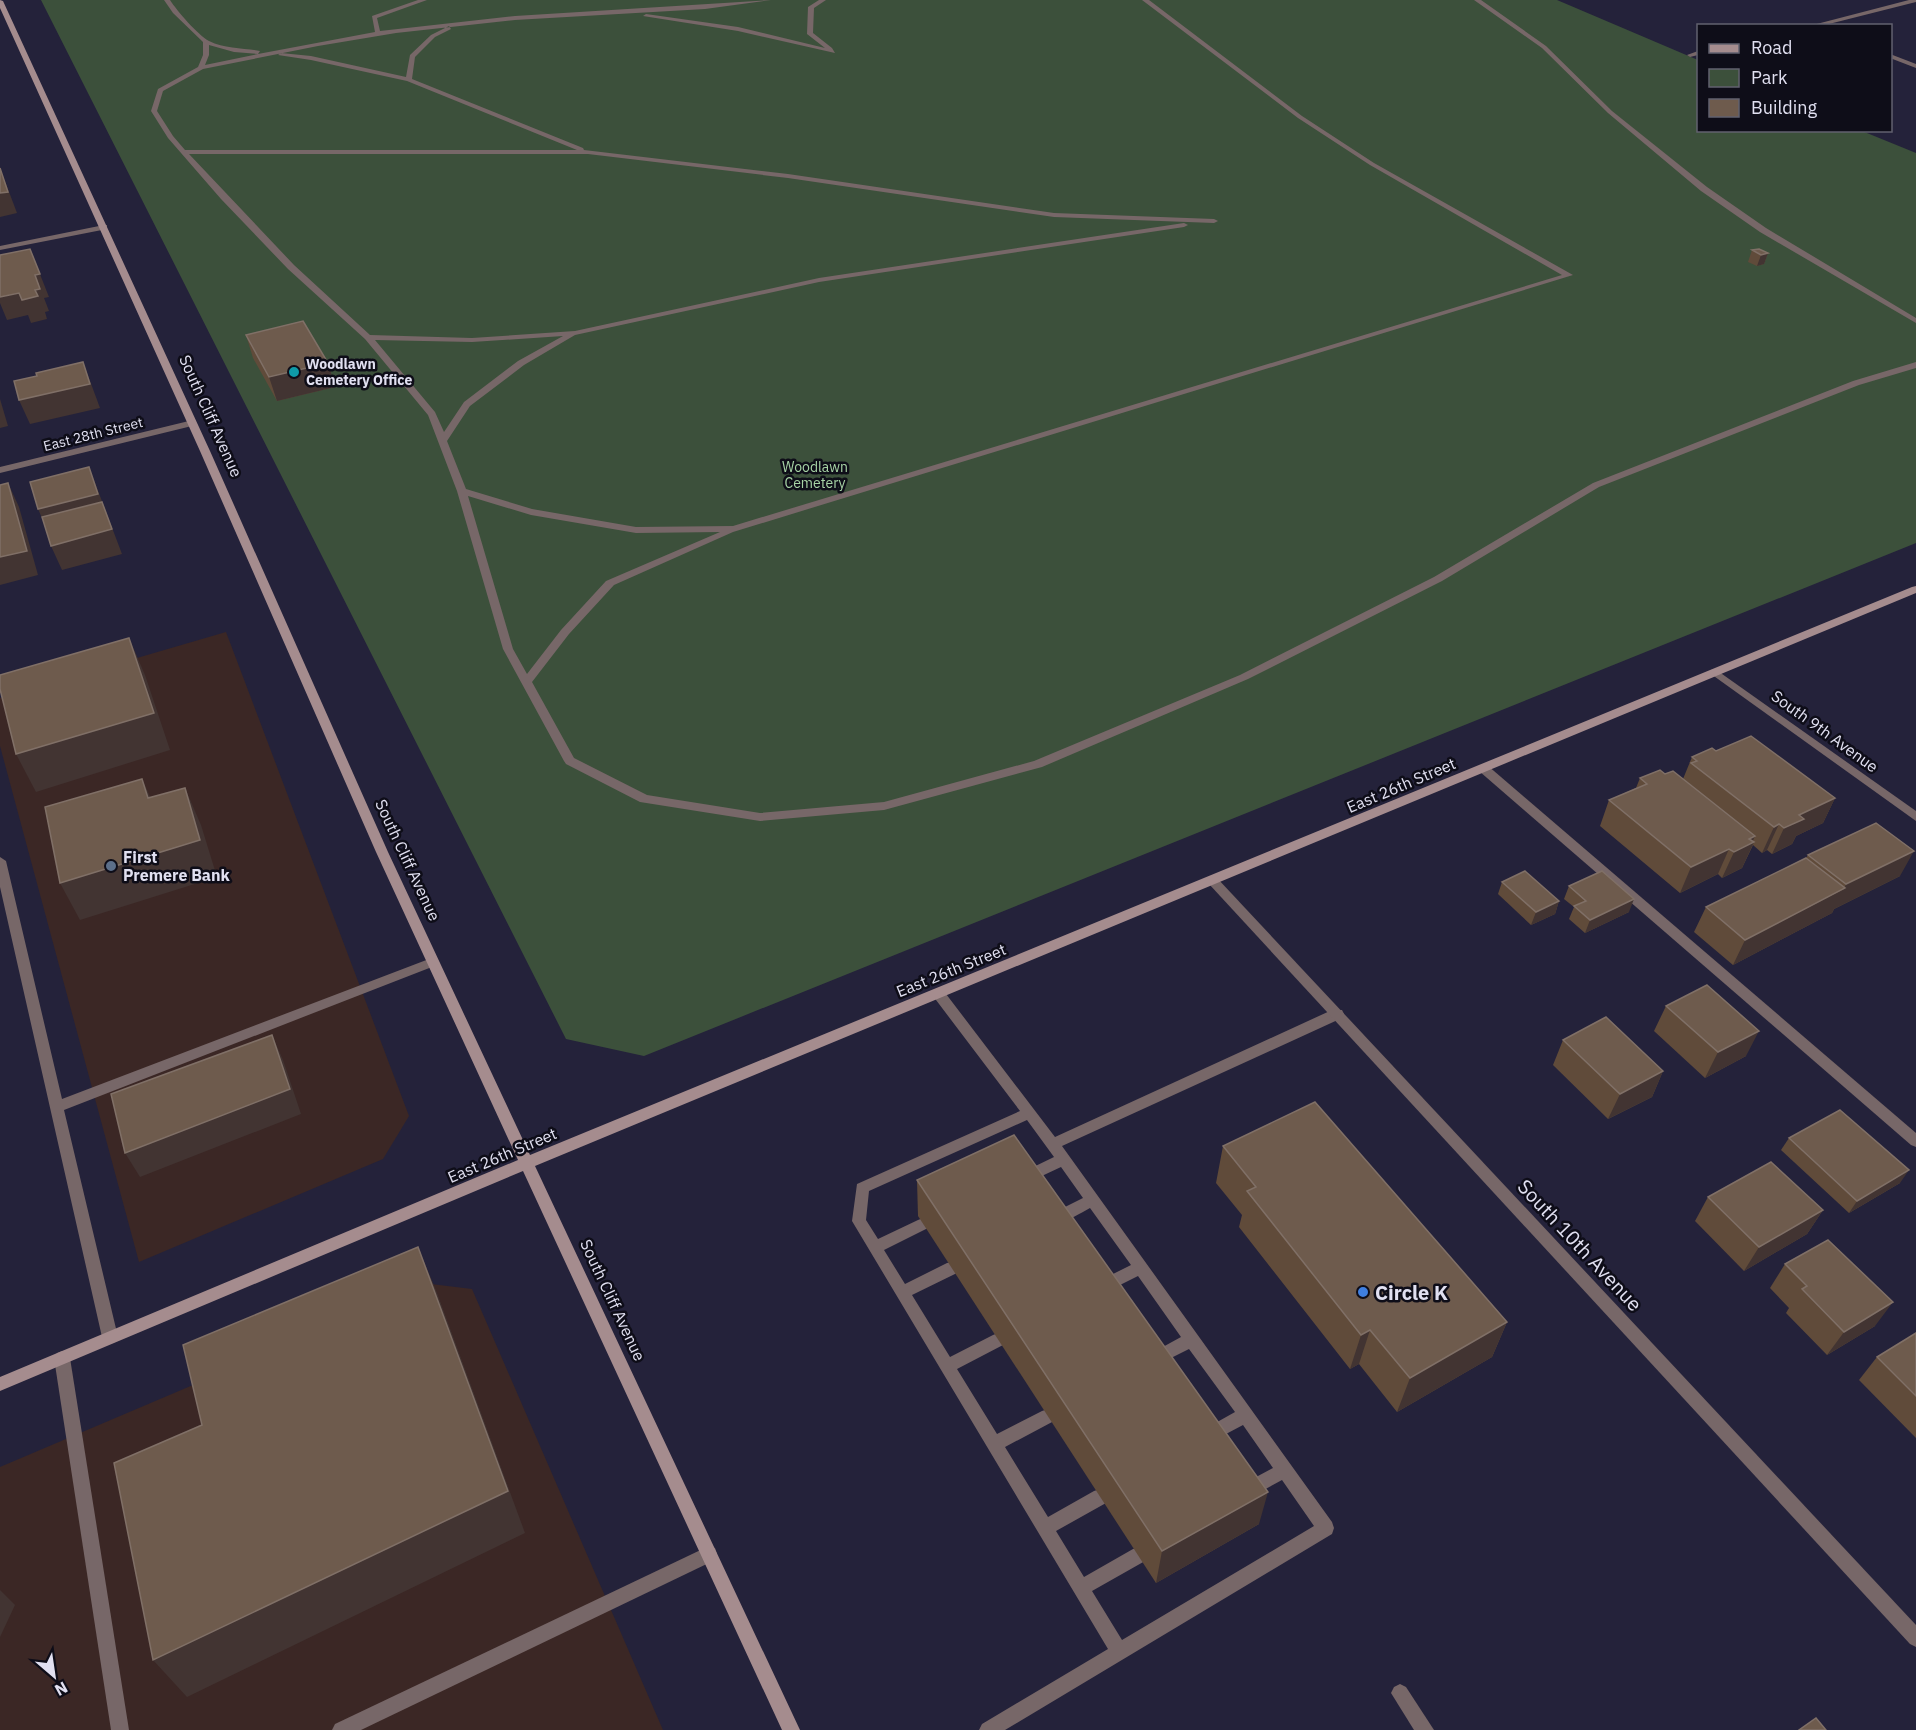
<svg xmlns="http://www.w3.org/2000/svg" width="1916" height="1730" font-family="'IBM Plex Sans',sans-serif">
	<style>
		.commercial { fill: #3b2725 }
		.green { fill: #3c503b }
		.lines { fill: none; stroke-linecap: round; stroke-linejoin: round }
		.lane { fill: #776768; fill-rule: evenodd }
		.street { fill: #776768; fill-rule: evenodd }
		.secondary { fill: #a58c8e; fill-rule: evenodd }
		.wall { fill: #604b3a }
		.shaded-wall { fill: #423432 }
		.building { fill: #6e5b4d; stroke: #807067; stroke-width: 1.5 }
		.culture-dot { fill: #0f9aa8; stroke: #0e0d18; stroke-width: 2 }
		.service-dot { fill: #5c6f8a; stroke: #0e0d18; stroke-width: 2 }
		.shop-dot { fill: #3f7fe0; stroke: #0e0d18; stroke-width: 2 }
		.labels { text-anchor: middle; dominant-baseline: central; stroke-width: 5; stroke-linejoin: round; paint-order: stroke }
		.far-poi-label { font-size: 14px; font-weight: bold; fill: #e1e0f1; stroke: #0e0d18; text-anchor: start }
		.far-street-label { font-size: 14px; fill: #e1e0f1; stroke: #0e0d18 }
		.far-park-label { font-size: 14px; fill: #a7d3a5; stroke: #0e0d18 }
		.street-label { font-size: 16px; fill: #e1e0f1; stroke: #0e0d18 }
		.poi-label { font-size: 16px; font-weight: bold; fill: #e1e0f1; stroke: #0e0d18; text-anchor: start }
		.near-street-label { font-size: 20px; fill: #e1e0f1; stroke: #0e0d18 }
		.near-poi-label { font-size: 20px; font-weight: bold; fill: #e1e0f1; stroke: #0e0d18; text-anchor: start }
	</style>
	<rect width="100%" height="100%" fill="#24223a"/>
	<g class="commercial">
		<path d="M226,632L409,1116L383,1159L139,1262L0,746V698Z"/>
		<path d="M431,1284L472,1289L663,1730H0V1467Z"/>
	</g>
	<path class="green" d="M41,0H1557L1698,60V130L1862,131L1916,153V543L644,1056L566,1039Z"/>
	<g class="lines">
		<g class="lane">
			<path d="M164,0H170C177,11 198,35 209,41C225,49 244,48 260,51L258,54L375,32L372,16L418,0H427L377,18L380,31L515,16L771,0L705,9L515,20L396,33L318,46L203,69L163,91L157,111L173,136L185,150H577L407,81L311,60L278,55L281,53L311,56L406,77L410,55L431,35L449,26L451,29L435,37L415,57L412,79L583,148L584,150L788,174L1054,213L1214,219L1218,221L1214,223L1054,217L788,178L588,154H189L294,265L370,335L472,338L575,331L819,278L1184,223L1188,225L1184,227L819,282L575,335L524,365L470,406L447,441L466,489L532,509L636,527L733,526L1562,275L1370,165L1298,118L1142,0H1149L1302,116L1374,163L1573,275L733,532L614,585L569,634L532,682L574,758L647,795L760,813L884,802L1034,761L1240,675L1434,577L1593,483L1853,381L1916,362V368L1859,385L1599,487L1442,581L1248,679L1042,767L884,810L760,821L640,802L566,764L564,761L503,649L457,491L428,415L365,339L288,269L221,199L168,138L151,111L158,89L198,67L203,55V42L173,13ZM209,45L234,52L258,54L205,65L209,55ZM563,336L518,361L464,402L444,432L435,412L375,340L472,342ZM468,496L531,515L636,533L720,532L606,581L561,630L527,674L513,649Z"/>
			<path d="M819,0H826L814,8L813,33L832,48L835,53L738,31L643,16L646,14L738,27L825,48L807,34L808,7Z"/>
			<path d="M1474,0H1481L1546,46L1612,111L1707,187L1766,228L1916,318V323L1760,232L1701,191L1608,113L1542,48Z"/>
			<path d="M1483,764L1487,765L1916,1133V1147L1911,1145L1479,771L1477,768Z"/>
			<path d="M0,857L6,861L62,1099L429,959H437L439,962L437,965L64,1110L118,1337L115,1342L110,1344L105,1342L102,1337L0,887Z"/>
			<path d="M938,988L943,990L1055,1137L1332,1010H1342L1344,1014L1342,1018L1062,1146L1332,1522L1334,1528L1332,1534L1005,1730H979L982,1724L1108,1649L852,1221L857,1184L1020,1111L933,996L932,993L933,990ZM1027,1120L1054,1157L1019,1174L1017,1178L1019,1182L1024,1184L1029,1182L1061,1167L1083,1198L1051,1214L1049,1218L1051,1222C1062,1226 1080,1213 1090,1208L1131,1265L1099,1281L1097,1286L1099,1291L1104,1293L1138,1276L1181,1337L1150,1354L1147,1359L1150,1364L1155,1366L1189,1349L1235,1412L1203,1430L1201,1435L1203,1440L1209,1443L1243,1425L1273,1468L1243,1484L1241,1490L1243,1496L1249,1498L1282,1480L1314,1526L1122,1640L1092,1591L1145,1561L1147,1555L1145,1549L1139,1547L1133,1549L1084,1577L1056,1531L1106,1503L1108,1497L1106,1491L1100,1489L1094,1491L1048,1517L1005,1447L1054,1421L1056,1416L1054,1411L1048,1409L1042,1411L997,1434L957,1369L1003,1345L1006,1340L1003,1335L998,1333L993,1335L950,1357L912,1295L957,1273L959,1268L957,1263L952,1262L947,1263L905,1284L884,1250L928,1228L930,1224L928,1220L923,1218L918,1220L878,1239L866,1220L869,1191Z"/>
			<path d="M62,1351L67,1353L70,1358L129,1730H111L54,1358L57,1353Z"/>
			<path d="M709,1546L715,1548L717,1554L715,1560L361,1730H332L335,1724Z"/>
			<path d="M1400,1684L1406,1687L1434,1730H1414L1391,1693L1394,1687Z"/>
		</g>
		<g class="street">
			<path d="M1909,0H1916V2L1821,26H1809Z"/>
			<path d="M1698,51V55L1690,57L1687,55Z"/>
			<path d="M1890,54L1916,64V68L1890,58Z"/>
			<path d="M104,225H107V229L0,250V246Z"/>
			<path d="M193,420L196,421V425L0,473V467Z"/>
			<path d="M1715,669L1916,811V821L1711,674L1710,672L1711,670Z"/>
			<path d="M1213,877L1217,878L1916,1625V1647L1910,1644L1209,884L1207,881L1209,878Z"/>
		</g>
		<path class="secondary" d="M0,0L3,1L210,451L388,852L530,1155L1912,587L1916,586V593L535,1166L800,1730H782L523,1171L0,1391V1377L518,1160L376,852L200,451L0,8Z"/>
	</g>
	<g class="wall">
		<path d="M1752,250L1768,253L1764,264L1757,266L1748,262Z"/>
		<path d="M246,335L328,363L335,387L277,401L253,358Z"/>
		<path d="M1716,751L1835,798L1823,823L1796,836L1792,844L1772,854L1767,850L1762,853L1753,845L1742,868L1722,878L1718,874L1680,893L1600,826L1609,800L1636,788L1640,778L1665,774L1683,779L1692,757Z"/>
		<path d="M1808,855L1900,876L1834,909L1832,913L1733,965L1694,932L1706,907L1806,858Z"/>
		<path d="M1502,882L1559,901L1555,914L1531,925L1498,894Z"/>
		<path d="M1569,886L1629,912L1585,933L1569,919L1574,907L1564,899Z"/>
		<path d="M1666,1006L1746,1056L1705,1078L1654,1031Z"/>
		<path d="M1563,1040L1663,1071L1652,1097L1608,1119L1553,1065Z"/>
		<path d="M1789,1138L1900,1183L1849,1213L1781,1150Z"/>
		<path d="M1223,1146L1507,1322L1492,1357L1397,1412L1359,1364L1350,1369L1239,1227L1242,1215L1216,1183Z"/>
		<path d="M917,1180L1259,1524L1156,1583L918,1216Z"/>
		<path d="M1708,1197L1823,1210L1807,1234L1744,1271L1695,1221Z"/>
		<path d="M1785,1264L1875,1326L1827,1355L1786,1313L1789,1308L1770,1288Z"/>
		<path d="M1916,1333V1438L1859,1380L1877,1357Z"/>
	</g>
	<g class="shaded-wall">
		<path d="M0,168L17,213L0,217Z"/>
		<path d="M30,249L49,297L44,298L49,311L45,312L47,319L31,323L28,315L7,320L0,303V297L35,290V275Z"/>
		<path d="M1768,253L1764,264L1757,266L1761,255Z"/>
		<path d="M83,362L100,408L30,424L19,400Z"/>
		<path d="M328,363L335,387L277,401L269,377Z"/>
		<path d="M0,399L8,426L0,428Z"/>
		<path d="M89,467L122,554L62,570L51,546L49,534L38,509Z"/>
		<path d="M8,483L19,507L38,575L0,585V557Z"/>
		<path d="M129,638L145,675L170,750L36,792L16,754Z"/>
		<path d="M142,779L159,816L148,798Z"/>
		<path d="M185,788L201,825L217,877L80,920L60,883Z"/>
		<path d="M1835,798L1823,823L1796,836L1792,844L1772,854L1784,828L1799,815Z"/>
		<path d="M1779,824L1767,850L1762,853L1774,827Z"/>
		<path d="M1755,836L1752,843L1754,842L1742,868L1722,878L1734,852L1749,839Z"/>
		<path d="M1729,849L1718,874L1680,893L1691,867Z"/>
		<path d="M1914,851L1900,876L1834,909L1832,913L1733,965L1745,940L1844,889L1846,884Z"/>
		<path d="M1634,899L1629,912L1585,933L1590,920Z"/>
		<path d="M1559,901L1555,914L1531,925L1536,912Z"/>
		<path d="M1759,1031L1746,1056L1705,1078L1718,1052Z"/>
		<path d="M272,1035L283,1060L301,1114L140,1177L125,1153Z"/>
		<path d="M1663,1071L1652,1097L1608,1119L1620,1094Z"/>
		<path d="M1909,1170L1900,1183L1849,1213L1857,1201Z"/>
		<path d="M1823,1210L1807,1234L1744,1271L1759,1247Z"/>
		<path d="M418,1247L437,1293L525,1533L187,1697L153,1660Z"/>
		<path d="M1893,1302L1875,1326L1827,1355L1844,1332Z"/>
		<path d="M1507,1322L1492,1357L1397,1412L1410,1378Z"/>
		<path d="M1370,1330L1359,1364L1350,1369L1361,1335Z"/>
		<path d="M1268,1492L1259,1524L1156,1583L1162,1551Z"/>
		<path d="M0,1590L15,1605L0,1637Z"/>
	</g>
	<g class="building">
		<path d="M0,168L8,192L0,193Z"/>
		<path d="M30,249L40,274L35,275L40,289L35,290L38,296L22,300L19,293L0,297V255Z"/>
		<path d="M1759,249L1768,253L1761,255L1752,250Z"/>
		<path d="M303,321L328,363L269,377L246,335Z"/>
		<path d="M83,362L90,384L19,400L14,381L37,376L36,373Z"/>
		<path d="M89,467L98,494L38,509L30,482Z"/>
		<path d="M8,483L27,551L0,557V485Z"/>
		<path d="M102,502L112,529L51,546L42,517Z"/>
		<path d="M129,638L154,713L16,754L0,689V675Z"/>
		<path d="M1751,736L1835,798L1799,815L1804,819L1784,828L1779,824L1774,827L1691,763L1697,761L1692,757L1712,748L1716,751Z"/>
		<path d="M1660,770L1665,774L1673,771L1755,836L1749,839L1754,842L1734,852L1729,849L1691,867L1609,800L1647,784L1640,778Z"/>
		<path d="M142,779L148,798L185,788L200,840L60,883L45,807Z"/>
		<path d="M1876,823L1914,851L1846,884L1808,855Z"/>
		<path d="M1806,858L1845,888L1745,940L1706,907Z"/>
		<path d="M1525,871L1559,901L1536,912L1502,882Z"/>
		<path d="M1602,871L1634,899L1590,920L1574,906L1586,901L1569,886Z"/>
		<path d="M1707,985L1759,1031L1718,1052L1666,1006Z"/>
		<path d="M1606,1017L1663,1071L1620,1094L1563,1040Z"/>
		<path d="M272,1035L290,1089L125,1153L111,1094Z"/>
		<path d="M1315,1102L1507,1322L1410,1378L1370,1330L1361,1335L1247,1191L1256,1187L1223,1146Z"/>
		<path d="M1840,1110L1909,1170L1857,1201L1789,1138Z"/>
		<path d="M1014,1135L1268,1492L1162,1551L917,1180Z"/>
		<path d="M1771,1162L1823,1210L1759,1247L1708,1197Z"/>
		<path d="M1828,1240L1893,1302L1844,1332L1802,1289L1807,1286L1785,1264Z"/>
		<path d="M418,1247L508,1491L153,1660L114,1463L202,1425L183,1345Z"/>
		<path d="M1916,1333V1396L1877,1357Z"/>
		<path d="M1816,1718L1826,1730H1799Z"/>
	</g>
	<circle class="culture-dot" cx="294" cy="372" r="6"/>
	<circle class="service-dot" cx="111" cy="866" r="6"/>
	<circle class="shop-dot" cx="1363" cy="1292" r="6"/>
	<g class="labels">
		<g class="far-poi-label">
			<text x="306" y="364">Woodlawn<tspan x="306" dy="16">Cemetery Office</tspan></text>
		</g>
		<g class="far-street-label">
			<text transform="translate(93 434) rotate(-14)">East 28th Street</text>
		</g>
		<g class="far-park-label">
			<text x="815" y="467">Woodlawn<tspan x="815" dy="16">Cemetery</tspan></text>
		</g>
		<g class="street-label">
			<text transform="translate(211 416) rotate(66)">South Cliff Avenue</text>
			<text transform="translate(1825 731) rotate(36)">South 9th Avenue</text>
			<text transform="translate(1401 785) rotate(-23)">East 26th Street</text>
			<text transform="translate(408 860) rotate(65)">South Cliff Avenue</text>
			<text transform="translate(951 970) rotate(-22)">East 26th Street</text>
			<text transform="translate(502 1155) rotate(-23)">East 26th Street</text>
			<text transform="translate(613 1300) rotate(65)">South Cliff Avenue</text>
		</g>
		<g class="poi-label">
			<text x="123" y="857">First<tspan x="123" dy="18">Premere Bank</tspan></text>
		</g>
		<g class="near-street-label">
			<text transform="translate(1580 1245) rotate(47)">South 10th Avenue</text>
		</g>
		<g class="near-poi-label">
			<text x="1375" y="1292">Circle K</text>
		</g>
	</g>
	<rect x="1697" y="24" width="195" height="108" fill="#0e0d18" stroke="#62616f" stroke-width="1.5"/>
	<rect x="1709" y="44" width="30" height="9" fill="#a58c8e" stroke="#62616f" stroke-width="1.5"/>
	<text x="1751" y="54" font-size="18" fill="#e1e0f1">Road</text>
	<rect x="1709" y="69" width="30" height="18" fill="#3c503b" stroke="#62616f" stroke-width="1.5"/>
	<text x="1751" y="84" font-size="18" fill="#e1e0f1">Park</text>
	<rect x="1709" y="99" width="30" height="18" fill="#6e5b4d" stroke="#62616f" stroke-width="1.5"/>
	<text x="1751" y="114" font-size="18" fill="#e1e0f1">Building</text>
	<g transform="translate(54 1676) rotate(151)" stroke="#0e0d18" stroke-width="4.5" paint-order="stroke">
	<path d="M0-4.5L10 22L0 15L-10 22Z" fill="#e1e0f1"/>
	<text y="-9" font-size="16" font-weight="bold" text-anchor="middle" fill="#e1e0f1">N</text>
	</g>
</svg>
